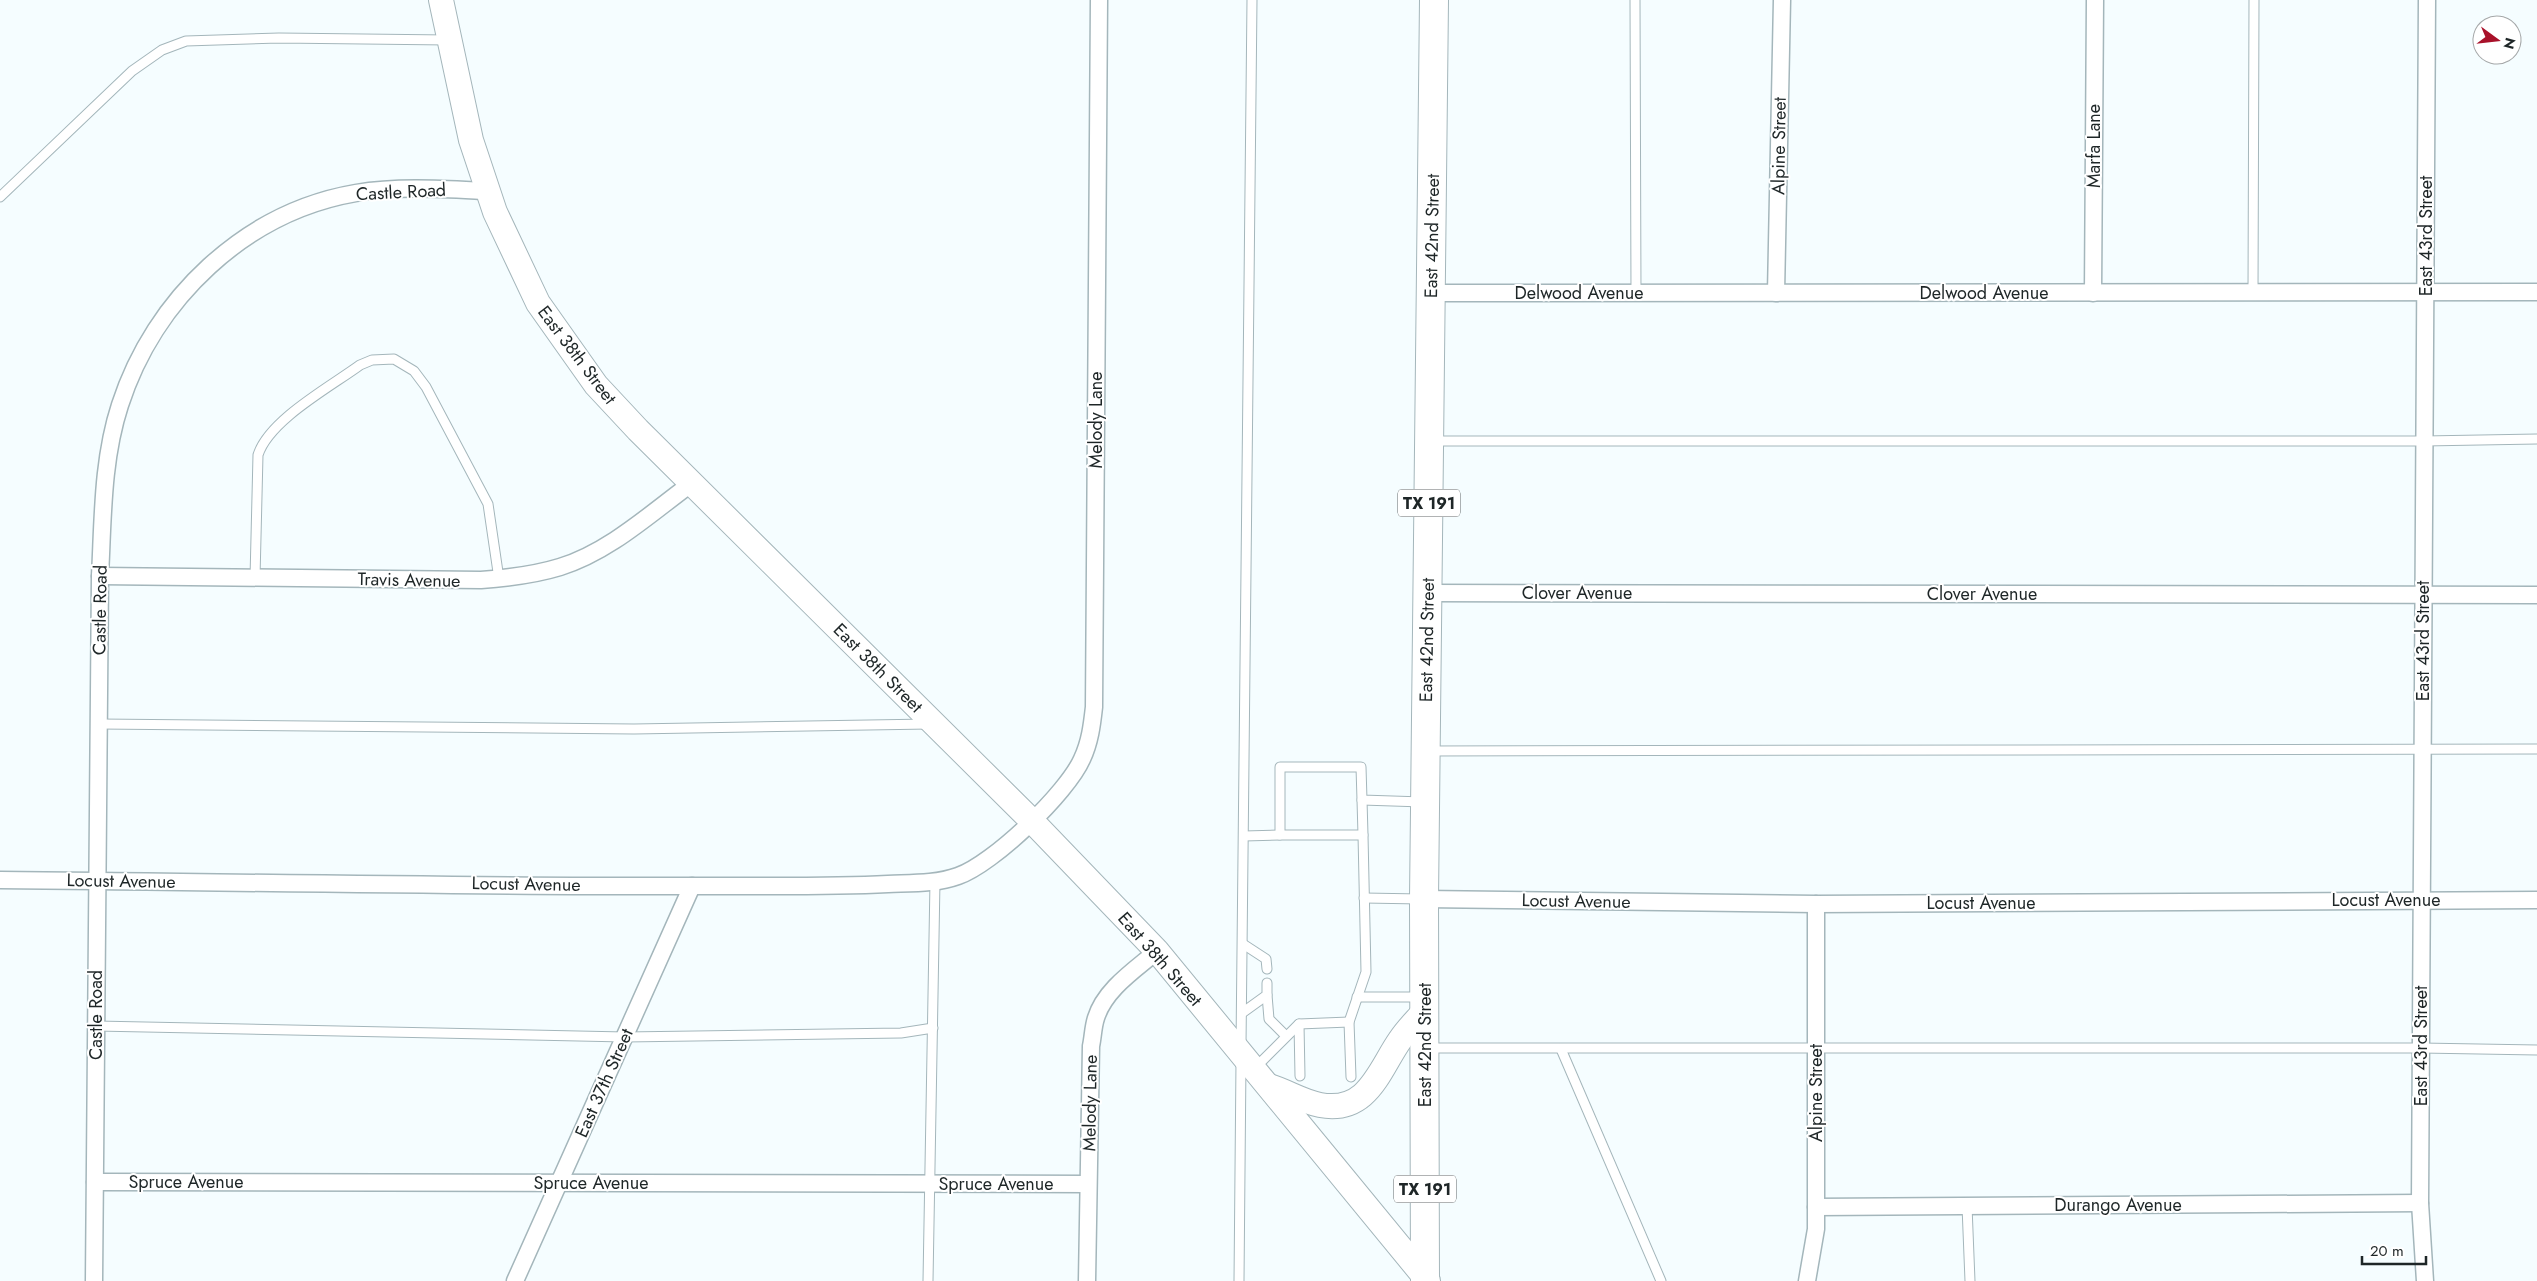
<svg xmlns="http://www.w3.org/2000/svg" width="2537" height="1281" font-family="Jost,sans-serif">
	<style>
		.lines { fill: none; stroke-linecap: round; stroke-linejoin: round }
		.lane-casing { stroke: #a4b6bb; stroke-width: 11 }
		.street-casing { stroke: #a4b6bb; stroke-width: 19 }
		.secondary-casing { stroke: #a4b6bb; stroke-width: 26 }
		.highway-casing { stroke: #a4b6bb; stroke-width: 30 }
		.lane { stroke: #fff; stroke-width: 9 }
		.street { stroke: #fff; stroke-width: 16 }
		.secondary { stroke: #fff; stroke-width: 24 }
		.highway { stroke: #fff; stroke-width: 28 }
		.labels { text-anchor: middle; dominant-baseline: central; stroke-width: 4; stroke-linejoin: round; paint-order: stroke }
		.shield { fill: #fff; stroke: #626768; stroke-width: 1 }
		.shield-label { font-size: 16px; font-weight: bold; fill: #1e2627 }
		.street-label { font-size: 18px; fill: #1e2627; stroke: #fff }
	</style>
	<rect width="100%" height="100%" fill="#f5fdff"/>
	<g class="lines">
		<g class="lane-casing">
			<g id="lane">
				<path d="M1635,0L1636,293"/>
				<path d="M0,197L132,71L162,50L186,41L279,38L448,40"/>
				<path d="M2253,294L2254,0"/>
				<path d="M1432,441H2424L2537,439"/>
				<path d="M255,578L258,455C269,420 330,387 360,365L372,360L394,359L414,371L426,387L488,504L499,579"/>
				<path d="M99,724L634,729L929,724"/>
				<path d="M1427,751L2537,749"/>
				<path d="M1362,800L1363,835"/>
				<path d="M1244,836L1280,835"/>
				<path d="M1364,898L1421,899"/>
				<path d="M1243,944L1266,959L1267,969"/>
				<path d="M1267,995L1269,1019L1286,1036"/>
				<path d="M1357,997H1422"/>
				<path d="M1242,1013L1267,995V983"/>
				<path d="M1299,1024L1300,1076"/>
				<path d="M96,1026L625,1037L901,1033L933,1028"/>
				<path d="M1241,1046L1252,0"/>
				<path d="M1427,1048H2421L2537,1050"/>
				<path d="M1561,1049L1661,1281"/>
				<path d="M1255,1068L1299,1024L1349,1022"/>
				<path d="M1351,1077L1349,1022L1366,972L1363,835H1280V767H1361L1362,800L1423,802"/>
				<path d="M1967,1206L1970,1281"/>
				<path d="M928,1281L935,881"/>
				<path d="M1239,1281L1241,1061"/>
			</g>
		</g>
		<g class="street-casing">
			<g id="street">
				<path d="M1431,293L2537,292"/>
				<path d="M1776,293L1782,0"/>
				<path d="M2093,293L2095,0"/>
				<path d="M100,576L481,580C508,578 534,575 560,567C609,552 651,513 692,483"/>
				<path d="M1428,593L2537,595"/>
				<path d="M0,880C238,882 477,887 715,886C772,886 830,887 888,884C911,883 936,884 958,876C993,864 1067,793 1082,759C1090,742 1092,725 1094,707L1099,0"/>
				<path d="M1424,899L1816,904L2537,900"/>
				<path d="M95,1182L1088,1184"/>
				<path d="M1816,1207L2420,1203"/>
				<path d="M94,1281L100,576C103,519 102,460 120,405C154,299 245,212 356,193C399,186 443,189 487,191"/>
				<path d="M515,1281L692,886"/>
				<path d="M1087,1281L1091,1046C1093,1037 1093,1027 1096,1018C1105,989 1135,970 1157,951"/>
				<path d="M1807,1281L1816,1229V904"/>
				<path d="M2425,1281L2420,1203L2427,0"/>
			</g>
		</g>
		<g class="secondary-casing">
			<g id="secondary">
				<path d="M441,0L471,140L495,212L538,303L596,385L638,430L1031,820L1157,951L1428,1281"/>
				<path d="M1269,1086C1286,1091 1303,1102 1320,1105C1368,1114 1379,1070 1400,1040C1407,1029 1417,1020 1425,1010"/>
			</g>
		</g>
		<g class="highway-casing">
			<path id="highway" d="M1425,1281L1424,899L1434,0"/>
		</g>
		<use href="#lane" class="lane"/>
		<use href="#street" class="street"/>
		<use href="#secondary" class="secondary"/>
		<use href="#highway" class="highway"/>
	</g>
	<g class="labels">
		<g class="shield">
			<rect x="1398" y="489.5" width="62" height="27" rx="4"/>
			<rect x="1394" y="1175.5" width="62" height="27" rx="4"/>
		</g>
		<g class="shield-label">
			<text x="1429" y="503">TX 191</text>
			<text x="1425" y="1189">TX 191</text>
		</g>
		<g class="street-label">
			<text transform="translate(1779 146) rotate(-89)">Alpine Street</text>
			<text transform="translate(2094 146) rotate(-90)">Marfa Lane</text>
			<text transform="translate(401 192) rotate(-3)">Castle Road</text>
			<text transform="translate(1432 236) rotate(-89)">East 42nd Street</text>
			<text transform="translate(2426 236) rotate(-90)">East 43rd Street</text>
			<text x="1579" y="293">Delwood Avenue</text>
			<text x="1984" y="293">Delwood Avenue</text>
			<text transform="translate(577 355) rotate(53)">East 38th Street</text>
			<text transform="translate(1096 420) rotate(-90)">Melody Lane</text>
			<text transform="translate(409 580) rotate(1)">Travis Avenue</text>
			<text x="1577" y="593">Clover Avenue</text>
			<text x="1982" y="594">Clover Avenue</text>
			<text transform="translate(100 610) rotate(-89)">Castle Road</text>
			<text transform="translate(1427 640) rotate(-89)">East 42nd Street</text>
			<text transform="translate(2423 641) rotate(-90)">East 43rd Street</text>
			<text transform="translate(878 668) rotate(45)">East 38th Street</text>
			<text transform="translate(121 881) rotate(1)">Locust Avenue</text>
			<text transform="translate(526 884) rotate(1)">Locust Avenue</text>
			<text x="2386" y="900">Locust Avenue</text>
			<text transform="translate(1576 901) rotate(1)">Locust Avenue</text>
			<text x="1981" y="903">Locust Avenue</text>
			<text transform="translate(1160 959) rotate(49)">East 38th Street</text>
			<text transform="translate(96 1015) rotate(-90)">Castle Road</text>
			<text transform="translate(1425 1045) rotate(-90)">East 42nd Street</text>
			<text transform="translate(2421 1046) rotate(-90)">East 43rd Street</text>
			<text transform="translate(604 1083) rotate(-66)">East 37th Street</text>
			<text transform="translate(1816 1093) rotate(-90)">Alpine Street</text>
			<text transform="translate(1090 1103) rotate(-89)">Melody Lane</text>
			<text x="186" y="1182">Spruce Avenue</text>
			<text x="591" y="1183">Spruce Avenue</text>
			<text x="996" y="1184">Spruce Avenue</text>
			<text x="2118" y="1205">Durango Avenue</text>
		</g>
	</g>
	<g transform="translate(2497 40) rotate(105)"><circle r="24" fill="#ffffff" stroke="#a5a8a9"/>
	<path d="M0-4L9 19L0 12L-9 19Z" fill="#a8112a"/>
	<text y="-8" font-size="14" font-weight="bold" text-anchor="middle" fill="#1e2627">N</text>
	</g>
	<path d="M2362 1256v8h64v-8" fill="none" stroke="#1e2627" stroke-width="2.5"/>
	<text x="2370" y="1256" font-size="15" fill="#1e2627" stroke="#ffffff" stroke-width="4" paint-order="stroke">20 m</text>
</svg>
